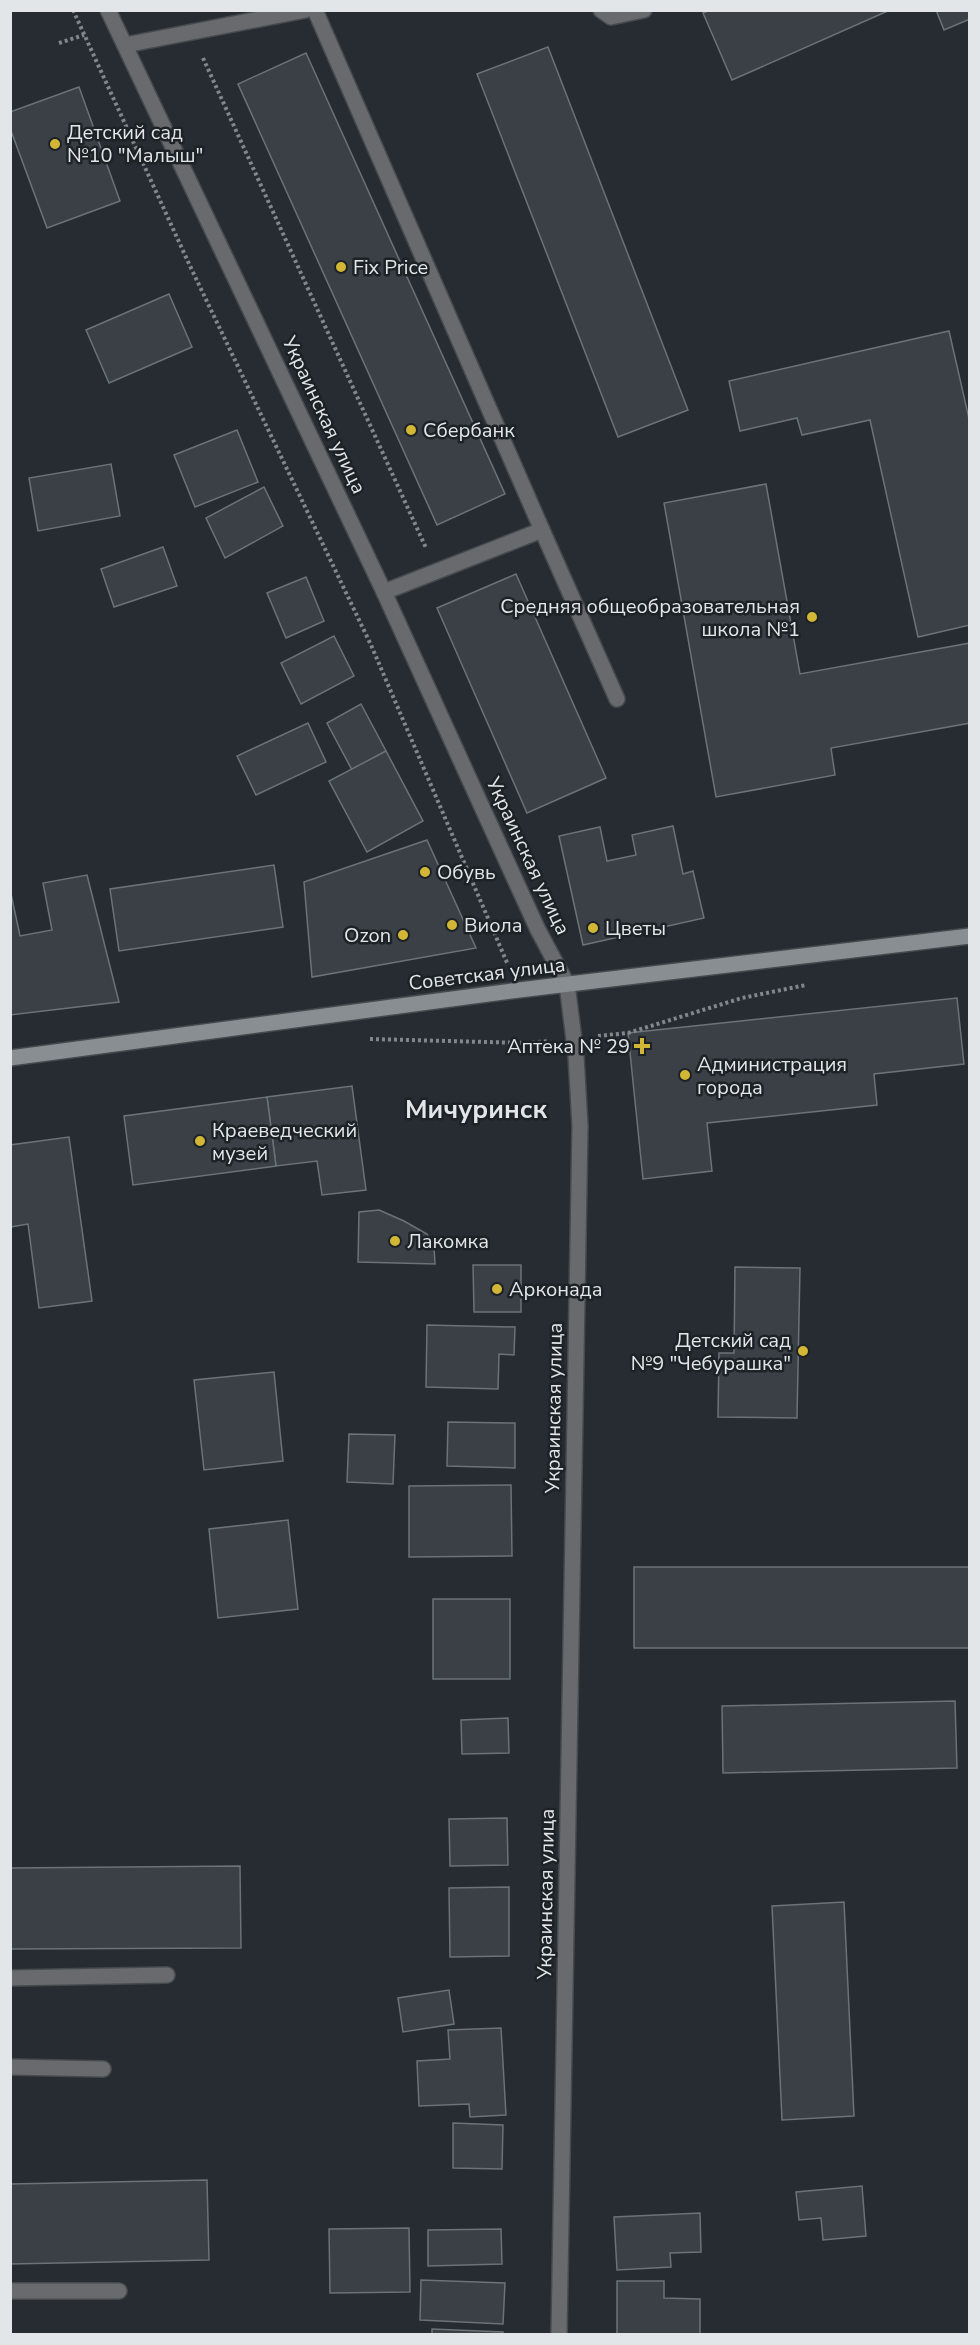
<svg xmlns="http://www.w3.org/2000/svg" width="980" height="2345" font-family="'Nunito Sans',sans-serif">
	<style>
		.building { fill: #3a4045; stroke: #6b7278; stroke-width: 1.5 }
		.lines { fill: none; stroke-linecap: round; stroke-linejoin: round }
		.lane-casing { stroke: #444a4e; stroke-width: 18 }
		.street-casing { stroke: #444a4e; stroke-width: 18 }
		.secondary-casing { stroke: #444a4e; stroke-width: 18 }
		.path { stroke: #82878b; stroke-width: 4; stroke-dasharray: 3 3; stroke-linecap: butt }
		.lane { stroke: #686a6d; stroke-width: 15 }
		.street { stroke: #686a6d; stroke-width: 15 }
		.secondary { stroke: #898e92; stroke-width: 15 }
		.poi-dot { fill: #d2b736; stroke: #1d2227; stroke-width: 2 }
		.labels { text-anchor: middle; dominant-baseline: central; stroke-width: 5; stroke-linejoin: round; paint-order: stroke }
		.poi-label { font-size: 20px; fill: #e2e6e9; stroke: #1d2227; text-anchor: start }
		.street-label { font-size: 20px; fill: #e2e6e9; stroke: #1d2227 }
		.district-label { font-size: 26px; font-weight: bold; fill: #e2e6e9; stroke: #1d2227 }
	</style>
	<rect width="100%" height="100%" fill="#262c31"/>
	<g class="building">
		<path d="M710,10H890L732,80L703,13Z"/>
		<path d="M936,10H970V19L944,30Z"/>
		<path d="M548,47L688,410L618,437L477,74Z"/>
		<path d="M306,53L505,494L437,525L238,84Z"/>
		<path d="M79,87L120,201L47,228L10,128V112Z"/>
		<path d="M169,294L192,347L109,383L86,330Z"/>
		<path d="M949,331L970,423V625L918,637L870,420L802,435L797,418L740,431L729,381Z"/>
		<path d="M237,430L258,482L195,507L174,455Z"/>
		<path d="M111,464L120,516L38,531L29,478Z"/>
		<path d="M766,484L800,674L970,643V723L831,748L835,775L716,797L664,503Z"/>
		<path d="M264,487L283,526L225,558L206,518Z"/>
		<path d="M163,547L177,586L114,607L101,569Z"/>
		<path d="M516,574L606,778L527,813L437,608Z"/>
		<path d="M306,577L324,621L286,638L267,593Z"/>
		<path d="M334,636L354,676L301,704L281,663Z"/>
		<path d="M361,704L386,751L352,770L327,723Z"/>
		<path d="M308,723L326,762L256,795L237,756Z"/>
		<path d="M386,751L423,821L367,852L329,781Z"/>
		<path d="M673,826L683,874L693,871L704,918L583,945L559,836L600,827L607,861L636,855L632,835Z"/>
		<path d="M427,840L476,948L312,977L304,882Z"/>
		<path d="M274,865L283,927L119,951L110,889Z"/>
		<path d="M87,875L119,1002L10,1015V889L20,936L52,930L43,883Z"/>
		<path d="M957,998L964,1064L874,1074L877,1105L707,1123L712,1171L643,1179L628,1033Z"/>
		<path d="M352,1086L366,1190L322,1195L317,1161L276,1166L267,1097Z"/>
		<path d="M267,1097L276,1166L133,1185L124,1116Z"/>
		<path d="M69,1137L92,1301L39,1308L28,1224L10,1227V1145Z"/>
		<path d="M379,1210L404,1221L427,1234L434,1247L435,1264L358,1262L359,1212Z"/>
		<path d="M473,1265H521V1312H474Z"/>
		<path d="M735,1267L800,1268L797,1418L718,1417L719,1353H734Z"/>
		<path d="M427,1325L515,1327L514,1355L499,1354L498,1389L426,1387Z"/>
		<path d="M274,1372L283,1461L204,1470L194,1380Z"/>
		<path d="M448,1422L515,1423V1468L447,1466Z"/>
		<path d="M349,1434L395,1435L393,1484L347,1482Z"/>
		<path d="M511,1485L512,1556L409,1557V1486Z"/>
		<path d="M288,1520L298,1609L218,1618L209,1529Z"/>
		<rect x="634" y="1567" width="336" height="81"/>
		<rect x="433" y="1599" width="77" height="80"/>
		<path d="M955,1701L957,1768L723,1773L722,1706Z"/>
		<path d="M508,1718L509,1753L462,1754L461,1720Z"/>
		<path d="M507,1818L508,1865L450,1866L449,1819Z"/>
		<path d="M240,1866L241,1948L10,1949V1868Z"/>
		<path d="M509,1887V1956L450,1957L449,1888Z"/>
		<path d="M844,1902L854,2116L782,2120L772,1906Z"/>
		<path d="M449,1990L454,2024L403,2032L398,1998Z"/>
		<path d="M501,2028L506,2115L470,2117L469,2104L419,2106L417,2061L450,2059L448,2030Z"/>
		<path d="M453,2123L503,2125L502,2169L453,2168Z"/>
		<path d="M207,2180L209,2260L10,2264V2184Z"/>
		<path d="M862,2186L866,2236L823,2240L821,2218L799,2220L796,2192Z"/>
		<path d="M700,2213L701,2252L670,2253L671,2267L617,2270L614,2217Z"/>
		<path d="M409,2228L410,2292L330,2293L329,2229Z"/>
		<path d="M501,2229L502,2264L428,2266V2230Z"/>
		<path d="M421,2280L505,2283L503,2324L420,2320Z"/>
		<path d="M617,2281H664V2298L700,2299V2334H617Z"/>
		<path d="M432,2329L503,2332V2334H432Z"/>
	</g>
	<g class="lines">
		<g class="lane-casing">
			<g id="lane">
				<path d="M315,10L542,530"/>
				<path d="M601,10L611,17L644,10"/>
				<path d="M125,45L306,10"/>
				<path d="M384,592L542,530L617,699"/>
				<path d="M10,1978L167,1975"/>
				<path d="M10,2067L103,2069"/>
				<path d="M10,2291H119"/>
			</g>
		</g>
		<g class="street-casing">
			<path id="street" d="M108,10L384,592L538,930L567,984L576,1056L580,1126L559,2334"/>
		</g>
		<g class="secondary-casing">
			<path id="secondary" d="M10,1058L519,990L970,936"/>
		</g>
		<g class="path">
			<path d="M73,10L190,266L371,645L508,965"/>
			<path d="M59,43L84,35"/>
			<path d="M203,58L426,548"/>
			<path d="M598,1036L628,1033L742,998L806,985"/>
			<path d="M370,1039L525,1043L549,1041"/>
		</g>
		<use href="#lane" class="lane"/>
		<use href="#street" class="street"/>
		<use href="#secondary" class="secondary"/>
	</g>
	<g class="poi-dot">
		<circle cx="55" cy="144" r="6"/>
		<circle cx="341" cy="267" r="6"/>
		<circle cx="411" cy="430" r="6"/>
		<circle cx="812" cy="617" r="6"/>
		<circle cx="425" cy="872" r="6"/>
		<circle cx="452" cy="925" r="6"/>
		<circle cx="593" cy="928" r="6"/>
		<circle cx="403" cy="935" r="6"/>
		<path d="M639 1037h6v6h6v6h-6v6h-6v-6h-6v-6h6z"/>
		<circle cx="685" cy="1075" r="6"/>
		<circle cx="200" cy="1141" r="6"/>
		<circle cx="395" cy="1241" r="6"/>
		<circle cx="497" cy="1289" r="6"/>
		<circle cx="803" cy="1351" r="6"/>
	</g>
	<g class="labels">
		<g class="poi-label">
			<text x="67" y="132">Детский сад<tspan x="67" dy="23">№10 "Малыш"</tspan></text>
			<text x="353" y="267">Fix Price</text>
			<text x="423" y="430">Сбербанк</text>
			<text x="800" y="606" text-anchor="end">Средняя общеобразовательная<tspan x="800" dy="23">школа №1</tspan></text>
			<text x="437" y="872">Обувь</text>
			<text x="464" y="925">Виола</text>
			<text x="605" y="928">Цветы</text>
			<text x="391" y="935" text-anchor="end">Ozon</text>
			<text x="630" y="1046" text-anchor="end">Аптека № 29</text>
			<text x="697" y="1064">Администрация<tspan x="697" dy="23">города</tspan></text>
			<text x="212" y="1130">Краеведческий<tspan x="212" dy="23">музей</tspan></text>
			<text x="407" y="1241">Лакомка</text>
			<text x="509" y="1289">Арконада</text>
			<text x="791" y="1340" text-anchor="end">Детский сад<tspan x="791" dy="23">№9 "Чебурашка"</tspan></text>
		</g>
		<g class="street-label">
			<text transform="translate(324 415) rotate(65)">Украинская улица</text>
			<text transform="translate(528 856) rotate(65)">Украинская улица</text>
			<text transform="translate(487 974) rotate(-7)">Советская улица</text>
			<text transform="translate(554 1408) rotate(-89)">Украинская улица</text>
			<text transform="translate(546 1894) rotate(-89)">Украинская улица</text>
		</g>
		<g class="district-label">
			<text x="476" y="1109">Мичуринск</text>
		</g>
	</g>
	<rect width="980" height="2345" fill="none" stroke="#e2e6e9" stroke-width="24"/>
</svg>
